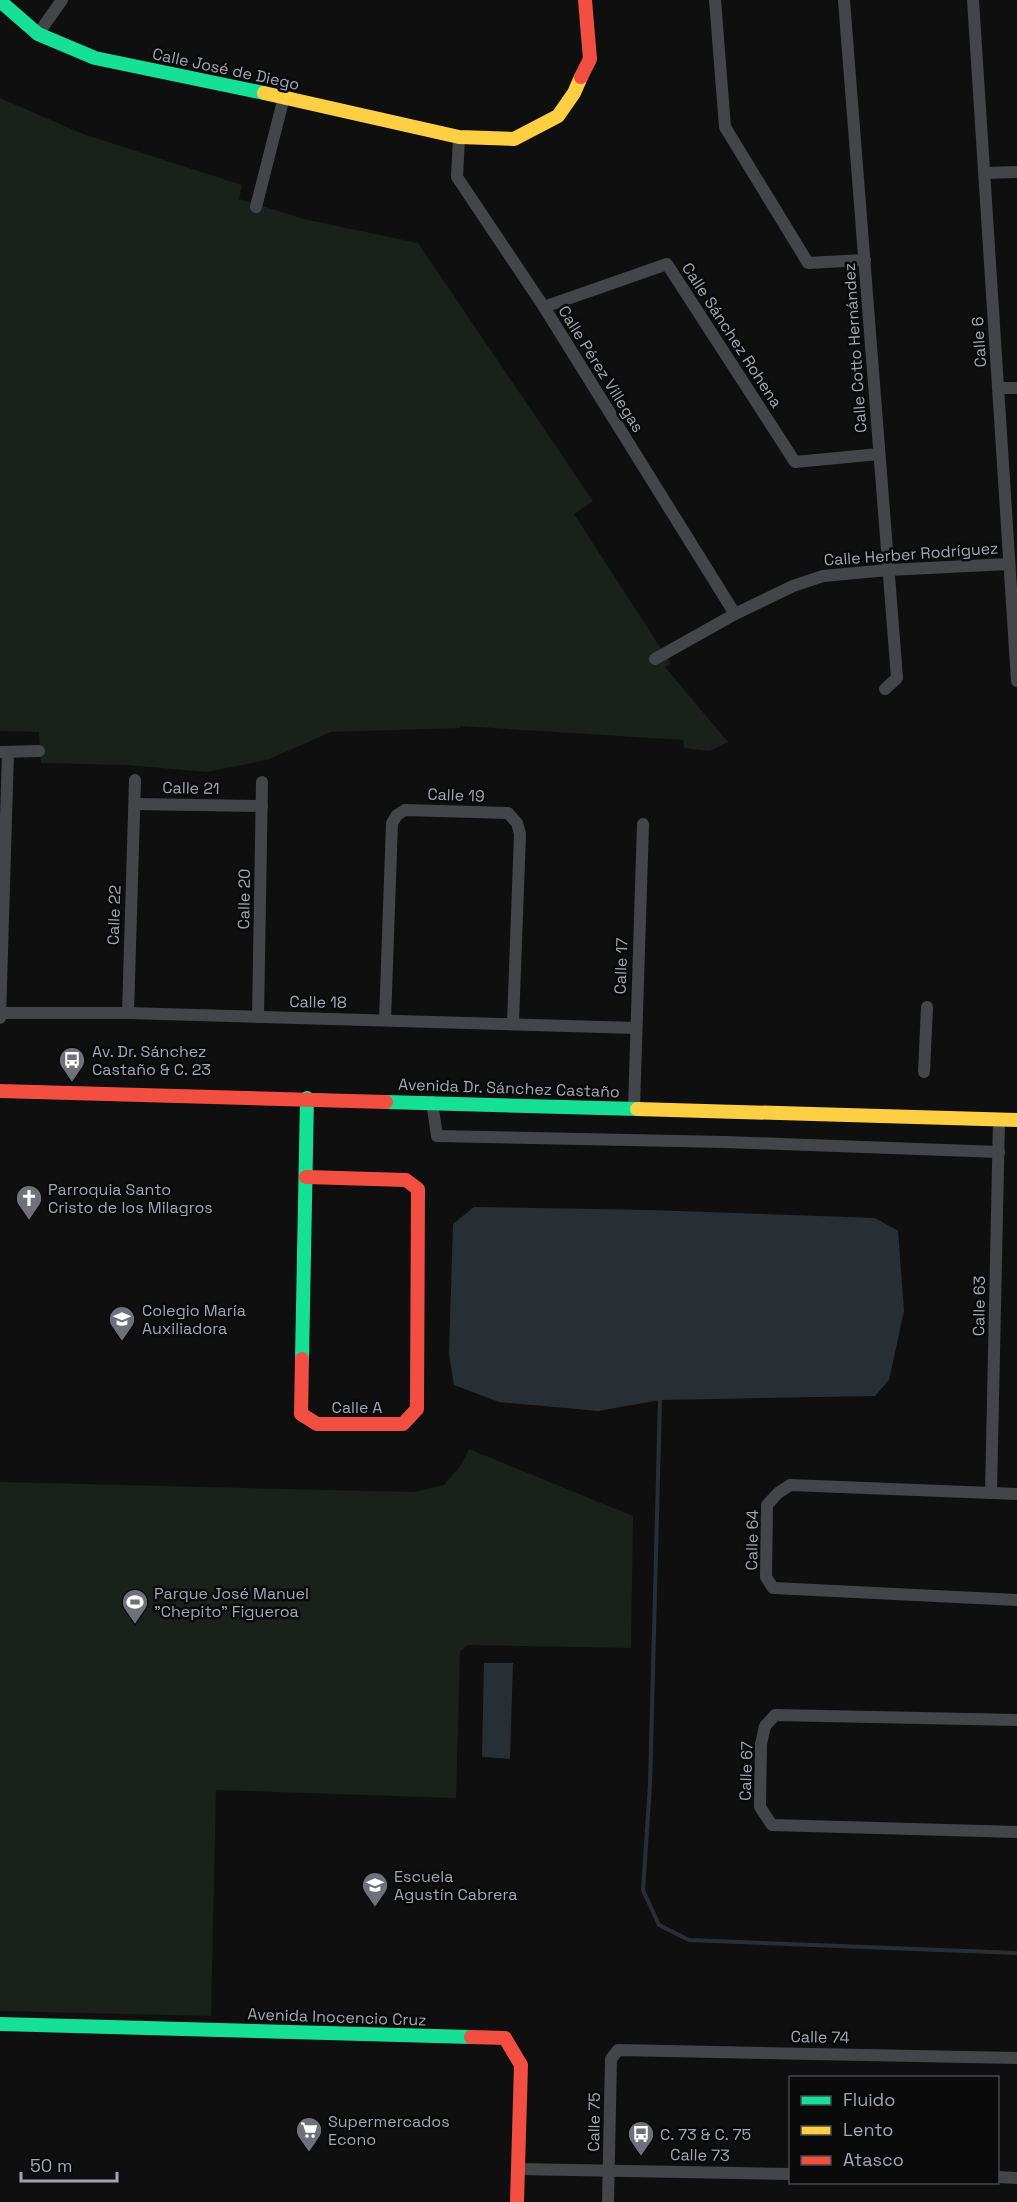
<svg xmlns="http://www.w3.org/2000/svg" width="1017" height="2202" font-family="'Space Grotesk',sans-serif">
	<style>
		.green { fill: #1a201a }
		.water { fill: #282f34 }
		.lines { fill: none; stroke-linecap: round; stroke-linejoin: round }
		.stream { stroke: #282f34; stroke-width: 4 }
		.street { stroke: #444549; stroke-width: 12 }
		.fast { stroke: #16e098; stroke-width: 14 }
		.slow { stroke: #ffcf43; stroke-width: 14 }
		.jam { stroke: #f24e42; stroke-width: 14 }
		.labels { text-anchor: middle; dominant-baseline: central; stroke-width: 5; stroke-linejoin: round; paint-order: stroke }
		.street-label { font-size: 16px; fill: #a1a6b1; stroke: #0a0a0b }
		.poi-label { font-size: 16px; fill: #a1a6b1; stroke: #0a0a0b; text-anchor: start }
	</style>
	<rect width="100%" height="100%" fill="#0f0f10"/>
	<g class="green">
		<path d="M0,98L83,134L242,185L239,199L304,219L418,243L593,501L574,514L671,664L665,667L728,742L710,751L684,748L683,740L461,726L459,728L331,732L267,760L207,772L126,765L41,763L39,732L0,731Z"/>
		<path d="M469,1449L633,1516L631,1648L468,1645L460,1651L456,1798L216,1790L211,2016L0,2011V1482L414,1492L444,1485L461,1465Z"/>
	</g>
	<g class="water">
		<path d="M474,1207L649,1210L875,1218L898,1231L904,1311L889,1380L875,1396L660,1400L598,1411L499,1402L454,1385L449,1354L453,1224Z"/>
		<path d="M484,1663H513L510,1759L482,1757Z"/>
	</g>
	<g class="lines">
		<path class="stream" d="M660,1400L650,1785L643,1890L659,1925L689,1940L1017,1953"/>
		<g class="street">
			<path d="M715,0L725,127L808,263L865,260"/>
			<path d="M844,0L897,678L885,689"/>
			<path d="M973,0L1017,681"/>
			<path d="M38,34L62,0"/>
			<path d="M459,137L457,177L544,307L735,614"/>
			<path d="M984,173L1017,172"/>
			<path d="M256,207L284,97"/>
			<path d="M544,307L667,264L795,462L879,454"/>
			<path d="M998,388H1017"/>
			<path d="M655,659L735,614L793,586L823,576L888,570L1009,564"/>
			<path d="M1,752L39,751"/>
			<path d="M135,804L262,806"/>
			<path d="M0,1013H128L636,1028"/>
			<path d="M128,1013L135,780"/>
			<path d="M258,1017L262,782"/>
			<path d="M0,1018L8,752"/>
			<path d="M385,1020L392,823L397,815L405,810L508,813L517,823L520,834L513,1023"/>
			<path d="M924,1072L927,1007"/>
			<path d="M432,1102L437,1136L725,1142L999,1152"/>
			<path d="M634,1108L643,824"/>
			<path d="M991,1493L999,1120"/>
			<path d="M1017,1494L790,1485L778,1493L767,1505L766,1577L773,1588L1017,1600"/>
			<path d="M1017,1720L775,1715L765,1726L761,1744L760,1807L772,1825L1017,1832"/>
			<path d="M518,2169L790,2174"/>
			<path d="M998,2177L1017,2178"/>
			<path d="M608,2202L611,2059L618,2050L1017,2058"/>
		</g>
		<g class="fast">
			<path d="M0,1L38,34L95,58L264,93"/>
			<path d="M386,1102L637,1109"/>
			<path d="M302,1359L307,1098"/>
			<path d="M0,2024L471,2037"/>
		</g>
		<g class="slow">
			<path d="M264,93L459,137L514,139L558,116L574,93L581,77"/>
			<path d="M637,1109L1017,1120"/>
		</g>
		<g class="jam">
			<path d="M581,77L590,59L585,0"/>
			<path d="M0,1091L386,1102"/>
			<path d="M302,1359L301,1414L317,1424H403L417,1409L418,1189L406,1180L306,1177"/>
			<path d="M471,2037L505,2038L521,2065L517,2202"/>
		</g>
	</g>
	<defs>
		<g id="bus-pin" transform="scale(1.35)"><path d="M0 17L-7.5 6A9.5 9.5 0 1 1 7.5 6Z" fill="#6e7179" stroke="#0a0a0b"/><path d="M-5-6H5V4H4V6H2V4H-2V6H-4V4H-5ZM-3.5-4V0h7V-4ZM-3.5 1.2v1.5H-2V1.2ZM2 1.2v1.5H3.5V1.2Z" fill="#fff"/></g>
		<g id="church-pin" transform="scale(1.35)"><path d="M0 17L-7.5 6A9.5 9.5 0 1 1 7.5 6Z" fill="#6e7179" stroke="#0a0a0b"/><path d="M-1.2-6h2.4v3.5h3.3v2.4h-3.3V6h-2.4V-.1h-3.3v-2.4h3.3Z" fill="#fff"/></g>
		<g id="school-pin" transform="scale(1.35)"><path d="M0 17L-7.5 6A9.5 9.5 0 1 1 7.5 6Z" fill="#6e7179" stroke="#0a0a0b"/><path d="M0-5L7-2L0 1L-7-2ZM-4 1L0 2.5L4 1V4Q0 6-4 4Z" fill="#fff"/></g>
		<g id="stadium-pin" transform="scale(1.35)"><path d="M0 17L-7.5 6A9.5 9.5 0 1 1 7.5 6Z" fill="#6e7179" stroke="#0a0a0b"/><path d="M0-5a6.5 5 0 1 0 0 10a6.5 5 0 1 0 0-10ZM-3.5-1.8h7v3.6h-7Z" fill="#fff"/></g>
		<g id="supermarket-pin" transform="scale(1.35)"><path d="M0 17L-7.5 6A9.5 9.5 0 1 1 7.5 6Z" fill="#6e7179" stroke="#0a0a0b"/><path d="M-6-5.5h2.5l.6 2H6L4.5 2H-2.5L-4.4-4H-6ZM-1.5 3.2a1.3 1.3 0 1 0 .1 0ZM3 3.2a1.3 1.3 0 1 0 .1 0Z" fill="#fff"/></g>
	</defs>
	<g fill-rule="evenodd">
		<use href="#bus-pin" x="72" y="1060"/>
		<use href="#church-pin" x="29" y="1198"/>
		<use href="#school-pin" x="122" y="1319"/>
		<use href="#stadium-pin" x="135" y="1602"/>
		<use href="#school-pin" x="375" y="1885"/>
		<use href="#supermarket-pin" x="309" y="2130"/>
		<use href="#bus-pin" x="641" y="2134"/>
	</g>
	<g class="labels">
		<g class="street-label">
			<text transform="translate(226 69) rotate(12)">Calle José de Diego</text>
			<text transform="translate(732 335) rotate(57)">Calle Sánchez Rohena</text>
			<text transform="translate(979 342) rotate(-94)">Calle 6</text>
			<text transform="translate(855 348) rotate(-94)">Calle Cotto Hernández</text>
			<text transform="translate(601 369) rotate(58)">Calle Pérez Villegas</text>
			<text transform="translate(911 554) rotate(-4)">Calle Herber Rodríguez</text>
			<text transform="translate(191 788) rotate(1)">Calle 21</text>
			<text transform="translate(456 795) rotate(2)">Calle 19</text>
			<text transform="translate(244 899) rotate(-89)">Calle 20</text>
			<text transform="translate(114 915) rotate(-88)">Calle 22</text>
			<text transform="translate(621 966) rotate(-88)">Calle 17</text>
			<text transform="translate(318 1002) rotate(1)">Calle 18</text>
			<text transform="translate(509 1088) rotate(2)">Avenida Dr. Sánchez Castaño</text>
			<text transform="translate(979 1306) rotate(-89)">Calle 63</text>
			<text x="357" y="1407">Calle A</text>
			<text transform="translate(752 1540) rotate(-89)">Calle 64</text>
			<text transform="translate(746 1771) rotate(-88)">Calle 67</text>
			<text transform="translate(337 2017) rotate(2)">Avenida Inocencio Cruz</text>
			<text transform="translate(820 2037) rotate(1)">Calle 74</text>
			<text transform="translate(594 2122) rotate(-89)">Calle 75</text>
			<text transform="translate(700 2155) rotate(1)">Calle 73</text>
		</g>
		<g class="poi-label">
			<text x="92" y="1051">Av. Dr. Sánchez<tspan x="92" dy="18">Castaño &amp; C. 23</tspan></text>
			<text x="48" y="1189">Parroquia Santo<tspan x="48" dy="18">Cristo de los Milagros</tspan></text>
			<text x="142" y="1310">Colegio María<tspan x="142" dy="18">Auxiliadora</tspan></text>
			<text x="154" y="1593">Parque José Manuel<tspan x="154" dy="18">"Chepito" Figueroa</tspan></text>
			<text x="394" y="1876">Escuela<tspan x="394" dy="18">Agustín Cabrera</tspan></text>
			<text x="328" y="2121">Supermercados<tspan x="328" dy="18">Econo</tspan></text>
			<text x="660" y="2134">C. 73 &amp; C. 75</text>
		</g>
	</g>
	<rect x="789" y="2076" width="210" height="108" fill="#0a0a0b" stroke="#46484d" stroke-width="1.5"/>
	<rect x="801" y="2096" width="30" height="9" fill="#16e098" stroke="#46484d" stroke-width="1.5"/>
	<text x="843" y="2106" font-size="18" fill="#a1a6b1">Fluido</text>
	<rect x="801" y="2126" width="30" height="9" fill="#ffcf43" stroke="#46484d" stroke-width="1.5"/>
	<text x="843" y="2136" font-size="18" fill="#a1a6b1">Lento</text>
	<rect x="801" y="2156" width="30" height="9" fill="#f24e42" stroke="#46484d" stroke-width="1.5"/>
	<text x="843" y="2166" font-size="18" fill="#a1a6b1">Atasco</text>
	<path d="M21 2172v9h96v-9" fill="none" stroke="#a1a6b1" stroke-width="3"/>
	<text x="30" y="2172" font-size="18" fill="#a1a6b1" stroke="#0a0a0b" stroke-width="4.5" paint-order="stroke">50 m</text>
</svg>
